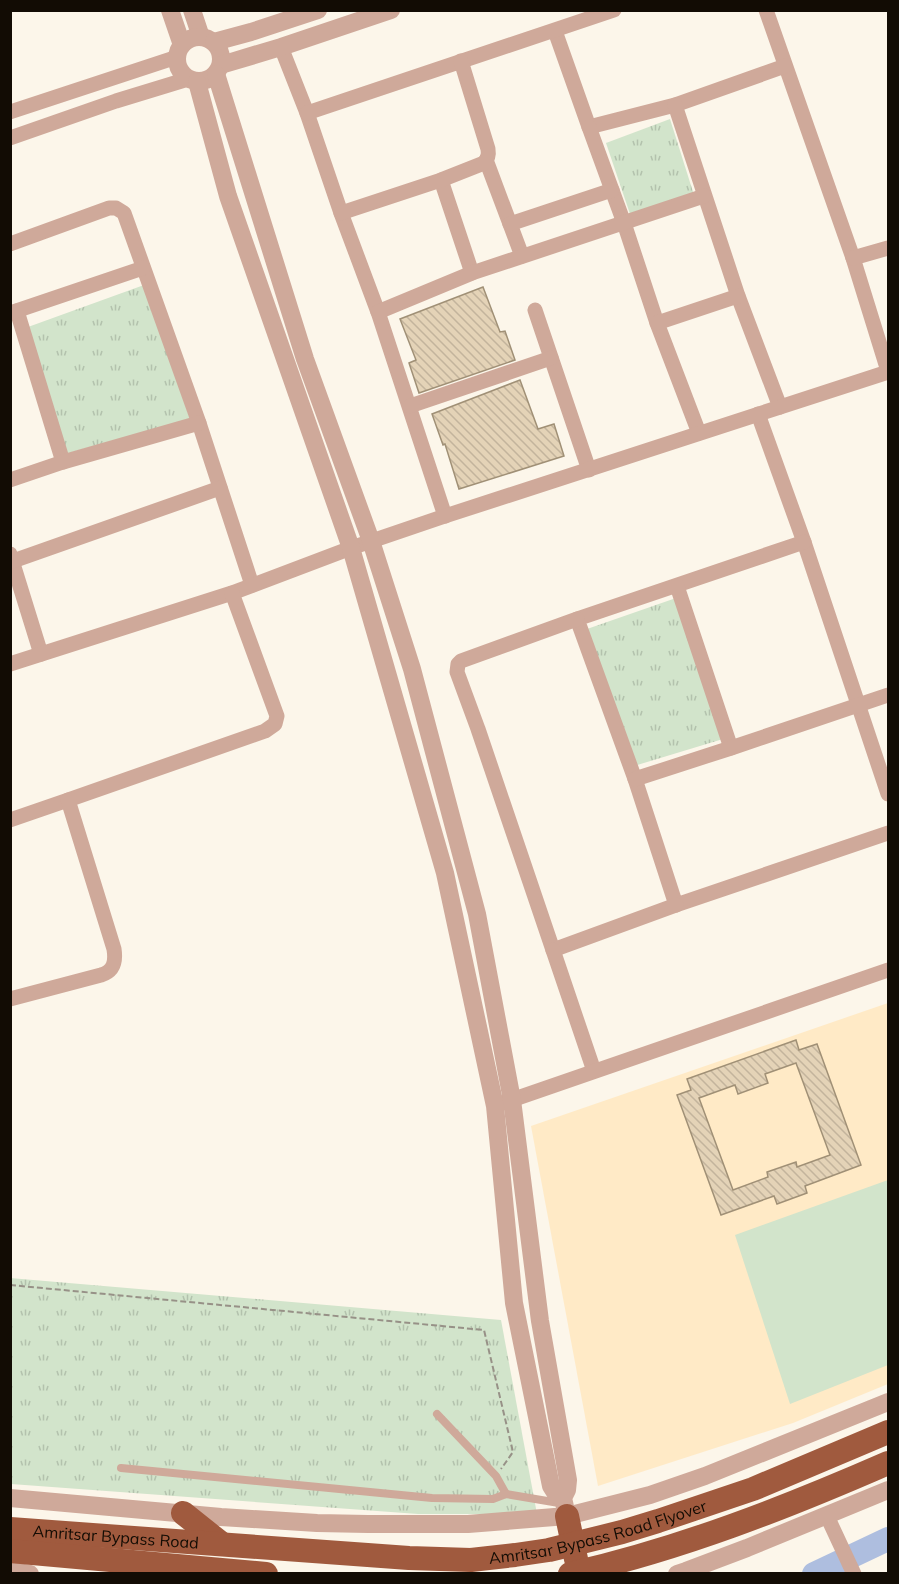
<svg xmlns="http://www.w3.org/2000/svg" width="899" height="1584" font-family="Mulish,sans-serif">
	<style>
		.built { fill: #ffeac6 }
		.grass { fill: #d2e4cb }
		.park { fill: url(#park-tufts) }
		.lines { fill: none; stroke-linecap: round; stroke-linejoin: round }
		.river { stroke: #aebedf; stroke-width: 24 }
		.building { fill: url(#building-back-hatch); stroke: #a09076; stroke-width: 1.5; fill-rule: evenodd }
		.path { stroke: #979187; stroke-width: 2; stroke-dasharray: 6 3; stroke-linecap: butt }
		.service { stroke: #cfa99a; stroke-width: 8 }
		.minor { stroke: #cfa99a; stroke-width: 15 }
		.tertiary { stroke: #cfa99a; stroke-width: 18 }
		.trunk { stroke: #a05a3e; stroke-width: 24 }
		.labels { text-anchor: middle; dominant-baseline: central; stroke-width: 4.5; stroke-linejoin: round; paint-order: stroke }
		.street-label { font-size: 16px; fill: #120c04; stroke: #fff }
	</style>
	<defs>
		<pattern id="park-tufts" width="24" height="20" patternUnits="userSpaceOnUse" patternTransform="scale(1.5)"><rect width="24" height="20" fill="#d2e4cb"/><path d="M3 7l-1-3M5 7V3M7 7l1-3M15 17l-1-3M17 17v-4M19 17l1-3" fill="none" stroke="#b3c2ad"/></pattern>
		<pattern id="building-back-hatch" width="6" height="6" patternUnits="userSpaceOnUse" patternTransform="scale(1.5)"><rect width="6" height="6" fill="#e4d3b7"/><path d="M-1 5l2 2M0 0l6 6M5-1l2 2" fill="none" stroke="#c3b49c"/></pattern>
	</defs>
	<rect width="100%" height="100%" fill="#fcf6ea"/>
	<path class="built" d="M888,1003V1384L793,1423L598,1486L531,1126Z"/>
	<path class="grass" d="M888,1180V1365L790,1404L735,1235Z"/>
	<g class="park">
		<path d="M670,119L694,195L630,214L606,143Z"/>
		<path d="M144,285L190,419L65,454L28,327Z"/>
		<path d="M676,598L723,739L634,766L587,629Z"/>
		<path d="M10,1278L501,1320L537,1514H418L11,1484Z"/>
	</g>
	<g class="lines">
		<path class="river" d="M814,1574L888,1539"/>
	</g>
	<g class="building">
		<path d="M483,287L500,332L505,331L515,360L419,393L409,363L416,360L400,319Z"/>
		<path d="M520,380L538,429L554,424L564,456L459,489L445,444L443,445L432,414Z"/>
		<path d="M796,1040L799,1050L817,1044L861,1165L805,1186L807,1193L777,1204L774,1196L721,1215L677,1095L691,1090L687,1079ZM796,1063L830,1155L797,1167L796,1162L767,1172L768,1177L733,1190L699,1098L735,1085L738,1094L768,1083L765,1074Z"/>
	</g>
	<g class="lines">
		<path class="path" d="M10,1285L484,1330L513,1452L501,1469"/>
		<g class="service">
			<path d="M437,1414L496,1476L506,1494"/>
			<path d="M121,1468L432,1498L493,1499L506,1494L559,1503"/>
		</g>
		<g class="minor">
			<path d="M766,10L853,258L888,371"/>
			<path d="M555,31L589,127L675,105L785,66"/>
			<path d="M281,47L307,113L341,213L378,312L445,516"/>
			<path d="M675,105L738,296L780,407"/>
			<path d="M10,112L177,57"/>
			<path d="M307,113L614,10"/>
			<path d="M589,127L624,223L657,323L699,433"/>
			<path d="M10,138L116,101L188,79"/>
			<path d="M486,160L522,256"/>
			<path d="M441,180L472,273"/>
			<path d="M341,213L441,180L484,163C488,159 489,155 488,149L461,61"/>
			<path d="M510,224L612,190"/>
			<path d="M10,244L109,208H116L124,213L199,423L252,585"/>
			<path d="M853,258L888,248"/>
			<path d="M535,310L589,470"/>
			<path d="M17,311L63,462"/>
			<path d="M378,312L472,273L704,196"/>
			<path d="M10,313L143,268"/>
			<path d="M657,323L738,296"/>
			<path d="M410,406L551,358"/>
			<path d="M758,414L804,542L888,794"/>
			<path d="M10,480L63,462L199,423"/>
			<path d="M804,542L577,619L635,779L676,905L888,833"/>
			<path d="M10,554L41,654"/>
			<path d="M13,561L220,488"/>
			<path d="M677,586L731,748"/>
			<path d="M577,619L461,661L458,664L457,672L478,729L553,950L676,905"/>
			<path d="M10,664L232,593L351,548L445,516L888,372"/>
			<path d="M635,779L731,748L888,695"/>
			<path d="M10,820L68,800"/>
			<path d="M553,950L594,1071"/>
			<path d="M10,999L101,975C114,971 116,962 114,949L68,800L265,731L275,724L277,716L232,593"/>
			<path d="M503,1103L888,970"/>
			<path d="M827,1516L854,1574"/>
		</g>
		<g class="tertiary">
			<path d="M170,10L182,45"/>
			<path d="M192,10L201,37"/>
			<circle cx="199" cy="59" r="22"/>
			<path d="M214,42L251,32L318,10"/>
			<path d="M221,65L281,47L391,10"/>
			<path d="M216,74L305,359L371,541L412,669L477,914L512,1100L540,1321L568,1480L567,1490L563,1498L567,1516"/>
			<path d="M197,82L228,196L351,548L445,873L495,1106L514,1303L551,1486L556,1494L563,1498"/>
			<path d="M10,1498L221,1517L317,1523L368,1524H468L567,1516L650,1495L705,1476L888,1402"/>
			<path d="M10,1571L30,1574"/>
			<path d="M677,1574L686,1571L747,1548L888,1490"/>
		</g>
		<g class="trunk">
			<path d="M183,1513L222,1544"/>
			<path d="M567,1516L576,1559"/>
			<path id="s1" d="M10,1529L409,1558L471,1560L515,1555L549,1550L622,1532L658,1521L753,1489L888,1432"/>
			<path d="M10,1551L266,1574"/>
			<path d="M570,1574C680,1549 785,1508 888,1463"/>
		</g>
	</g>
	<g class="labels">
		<g class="street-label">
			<text stroke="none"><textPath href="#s1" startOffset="592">Amritsar Bypass Road Flyover</textPath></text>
			<text stroke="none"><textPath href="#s1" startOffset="106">Amritsar Bypass Road</textPath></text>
		</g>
	</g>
	<rect width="899" height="1584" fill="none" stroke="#120c04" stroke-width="24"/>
</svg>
